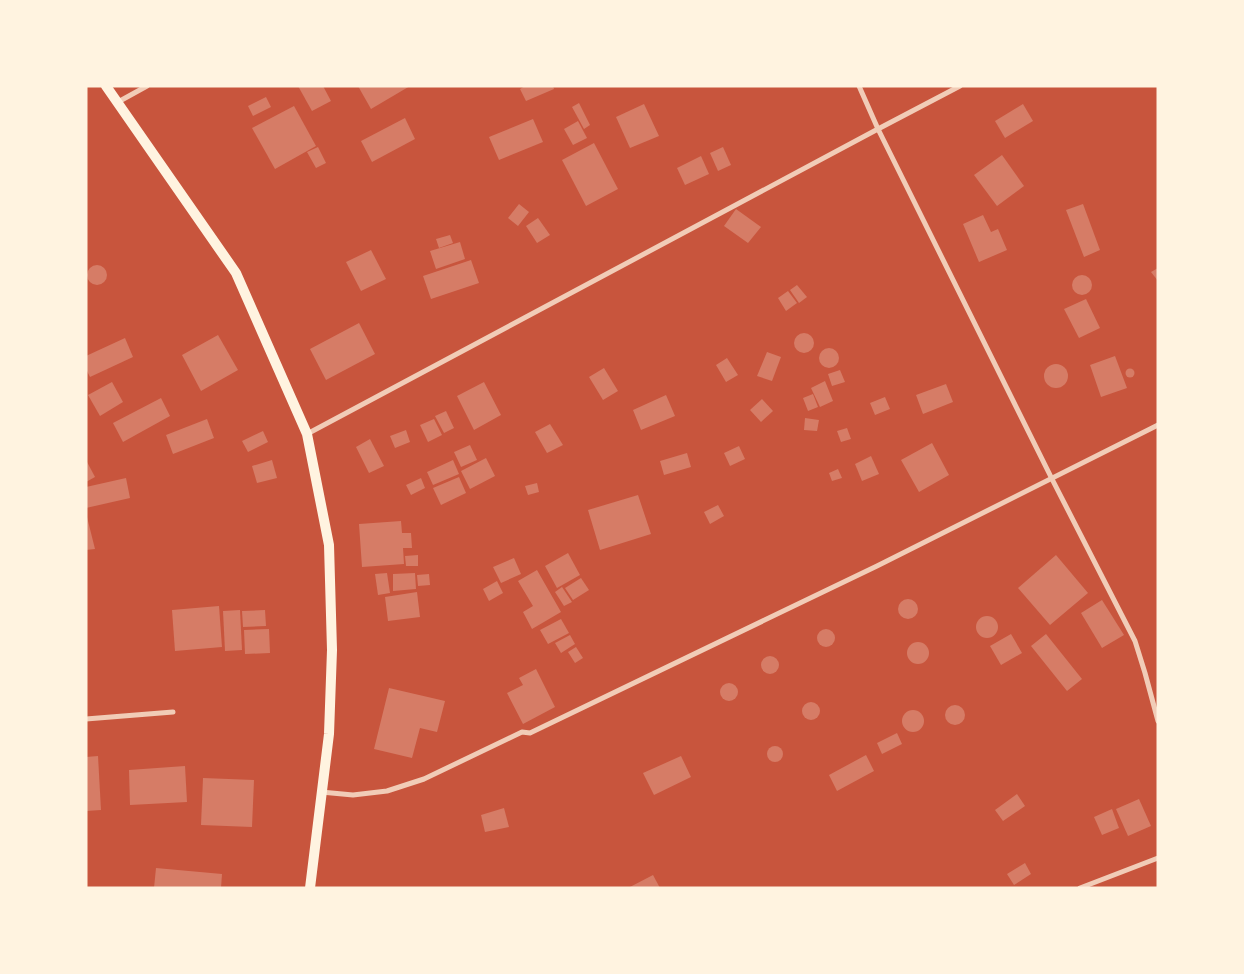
<svg xmlns="http://www.w3.org/2000/svg" width="1244" height="974" font-family="'Public Sans',sans-serif">
	<style>
		.building { fill: #d67c66 }
		.lines { fill: none; stroke-linecap: round; stroke-linejoin: round }
		.minor { stroke: #f1ccb7; stroke-width: 5 }
		.secondary { stroke: #fff3e0; stroke-width: 10 }
	</style>
	<rect width="100%" height="100%" fill="#c8553d"/>
	<g class="building">
		<path d="M298,86H323L331,101L312,111Z"/>
		<path d="M358,86H410L371,109Z"/>
		<path d="M525,86H553L554,89L526,101L520,89Z"/>
		<path d="M266,97L271,107L253,116L248,106Z"/>
		<path d="M579,103L590,125L584,129L572,107Z"/>
		<path d="M644,104L659,136L630,148L616,117Z"/>
		<path d="M1023,104L1033,121L1005,138L995,121Z"/>
		<path d="M294,106L316,146L275,169L252,128Z"/>
		<path d="M405,118L415,139L372,162L361,141Z"/>
		<path d="M533,119L543,142L499,160L489,137Z"/>
		<path d="M578,121L587,138L573,145L564,129Z"/>
		<path d="M594,143L618,189L586,206L562,160Z"/>
		<path d="M318,147L326,163L316,168L307,152Z"/>
		<path d="M723,147L731,165L718,171L710,153Z"/>
		<path d="M1002,155L1024,186L997,206L974,175Z"/>
		<path d="M701,156L709,174L685,185L677,168Z"/>
		<path d="M519,204L529,212L518,226L508,218Z"/>
		<path d="M1083,204L1100,250L1084,257L1066,210Z"/>
		<path d="M736,209L761,227L748,243L724,226Z"/>
		<path d="M983,215L991,232L998,229L1007,250L979,262L963,224Z"/>
		<path d="M538,218L550,235L537,243L526,226Z"/>
		<path d="M450,235L453,243L439,248L436,239Z"/>
		<path d="M460,242L465,259L436,269L430,251Z"/>
		<path d="M371,250L386,279L361,291L346,262Z"/>
		<path d="M471,260L479,283L431,299L423,276Z"/>
		<circle cx="97" cy="275" r="10"/>
		<path d="M1158,268V281L1151,272Z"/>
		<circle cx="1082" cy="285" r="10"/>
		<path d="M797,285L807,297L799,303L790,290Z"/>
		<path d="M788,291L797,303L786,311L778,298Z"/>
		<path d="M1086,299L1100,328L1079,338L1064,309Z"/>
		<path d="M359,323L375,354L326,380L310,349Z"/>
		<circle cx="804" cy="343" r="10"/>
		<path d="M218,335L238,370L201,391L182,355Z"/>
		<path d="M125,338L133,357L90,377L86,369V356Z"/>
		<circle cx="829" cy="358" r="10"/>
		<path d="M767,352L781,357L772,381L757,376Z"/>
		<path d="M1115,356L1127,388L1101,397L1090,365Z"/>
		<path d="M727,358L738,375L726,382L716,365Z"/>
		<circle cx="1056" cy="376" r="12"/>
		<path d="M604,368L618,391L603,400L589,377Z"/>
		<circle cx="1130" cy="373" r="4.5"/>
		<path d="M840,370L845,382L832,386L828,374Z"/>
		<path d="M825,381L833,401L820,407L811,388Z"/>
		<path d="M112,382L123,402L100,416L88,395Z"/>
		<path d="M484,382L501,415L474,430L457,396Z"/>
		<path d="M946,384L953,402L923,414L916,395Z"/>
		<path d="M813,394L818,407L808,411L803,398Z"/>
		<path d="M666,395L675,416L641,430L633,410Z"/>
		<path d="M885,397L890,409L875,415L870,403Z"/>
		<path d="M161,398L170,416L123,442L113,423Z"/>
		<path d="M762,399L773,411L761,422L750,410Z"/>
		<path d="M446,411L454,428L444,433L435,416Z"/>
		<path d="M805,418L819,420L817,431L804,430Z"/>
		<path d="M207,419L214,438L173,454L166,435Z"/>
		<path d="M434,419L442,435L428,442L420,425Z"/>
		<path d="M550,424L563,445L547,453L535,432Z"/>
		<path d="M847,428L851,439L841,442L837,431Z"/>
		<path d="M406,430L410,442L395,448L390,436Z"/>
		<path d="M263,431L268,442L248,452L242,441Z"/>
		<path d="M370,439L384,466L369,473L356,447Z"/>
		<path d="M932,443L949,475L919,492L901,460Z"/>
		<path d="M470,445L477,460L461,467L454,452Z"/>
		<path d="M739,446L745,459L730,466L724,453Z"/>
		<path d="M687,453L691,467L664,475L660,461Z"/>
		<path d="M871,456L879,474L862,481L855,464Z"/>
		<path d="M486,458L495,476L470,489L461,471Z"/>
		<path d="M86,460L95,477L86,482Z"/>
		<path d="M272,460L277,478L257,483L252,466Z"/>
		<path d="M453,460L459,474L433,485L427,472Z"/>
		<path d="M838,469L842,478L832,481L829,473Z"/>
		<path d="M459,477L466,493L441,505L433,488Z"/>
		<path d="M126,478L130,498L86,508V487Z"/>
		<path d="M421,478L425,488L411,495L406,485Z"/>
		<path d="M537,483L539,492L528,495L525,486Z"/>
		<path d="M638,495L651,534L600,550L588,510Z"/>
		<path d="M718,505L724,516L710,524L704,512Z"/>
		<path d="M86,513L95,549L86,550Z"/>
		<path d="M401,521L402,533H411L412,548H403L404,564L362,567L359,524Z"/>
		<path d="M568,553L580,575L557,588L545,566Z"/>
		<path d="M418,555V566H406L405,556Z"/>
		<path d="M1056,555L1088,593L1050,625L1018,588Z"/>
		<path d="M514,558L521,574L501,583L493,567Z"/>
		<path d="M537,570L561,612L532,629L523,612L533,606L518,581Z"/>
		<path d="M387,573L390,593L378,595L375,574Z"/>
		<path d="M415,573L416,589L393,591V574Z"/>
		<path d="M429,574L430,585L418,586L417,575Z"/>
		<path d="M581,578L589,590L573,600L565,588Z"/>
		<path d="M497,581L503,593L489,601L483,589Z"/>
		<path d="M562,587L572,602L564,606L555,592Z"/>
		<path d="M417,592L420,617L388,621L385,597Z"/>
		<circle cx="908" cy="609" r="10"/>
		<path d="M1102,600L1124,635L1102,648L1081,613Z"/>
		<path d="M219,606L222,647L175,651L172,610Z"/>
		<path d="M240,610L242,650L225,651L223,611Z"/>
		<path d="M265,610L266,626L243,627L242,611Z"/>
		<circle cx="987" cy="627" r="11"/>
		<path d="M561,619L569,633L548,644L540,630Z"/>
		<path d="M269,629L270,653L245,654L244,630Z"/>
		<circle cx="826" cy="638" r="9"/>
		<path d="M1011,634L1022,653L1001,665L990,646Z"/>
		<path d="M1046,634L1082,679L1067,691L1031,646Z"/>
		<path d="M570,635L575,644L561,653L555,643Z"/>
		<circle cx="918" cy="653" r="11"/>
		<path d="M576,647L583,658L575,663L568,652Z"/>
		<circle cx="770" cy="665" r="9"/>
		<path d="M536,669L555,707L523,724L507,693L523,685L519,678Z"/>
		<circle cx="729" cy="692" r="9"/>
		<path d="M389,688L445,701L437,732L420,728L412,758L374,749Z"/>
		<circle cx="811" cy="711" r="9"/>
		<circle cx="955" cy="715" r="10"/>
		<circle cx="913" cy="721" r="11"/>
		<path d="M897,733L902,744L882,754L877,743Z"/>
		<circle cx="775" cy="754" r="8"/>
		<path d="M866,755L874,771L837,791L829,775Z"/>
		<path d="M98,756L101,810L86,811V757Z"/>
		<path d="M681,756L691,777L654,795L643,773Z"/>
		<path d="M185,766L187,802L130,805L129,770Z"/>
		<path d="M203,778L254,780L252,827L201,825Z"/>
		<path d="M1017,794L1025,806L1003,821L995,810Z"/>
		<path d="M1139,799L1151,826L1128,836L1116,809Z"/>
		<path d="M504,808L509,827L485,832L481,815Z"/>
		<path d="M1112,809L1119,828L1102,835L1094,817Z"/>
		<path d="M1025,863L1031,874L1014,885L1007,874Z"/>
		<path d="M156,868L222,874L221,888H154Z"/>
		<path d="M653,875L660,888H628Z"/>
	</g>
	<g class="lines">
		<g class="minor">
			<path d="M859,86L878,129L1052,479L1135,641L1145,673L1158,721"/>
			<path d="M118,102L147,86"/>
			<path d="M307,434L878,129L960,86"/>
			<path d="M86,719L173,712"/>
			<path d="M321,792L353,795L387,791L424,779L522,732L530,733L877,566L1158,425"/>
			<path d="M1080,888L1158,858"/>
		</g>
		<path class="secondary" d="M106,86L236,273L307,434L329,545L332,650L329,734L310,888"/>
	</g>
	<rect width="1244" height="974" fill="none" stroke="#fff3e0" stroke-width="175"/>
</svg>
